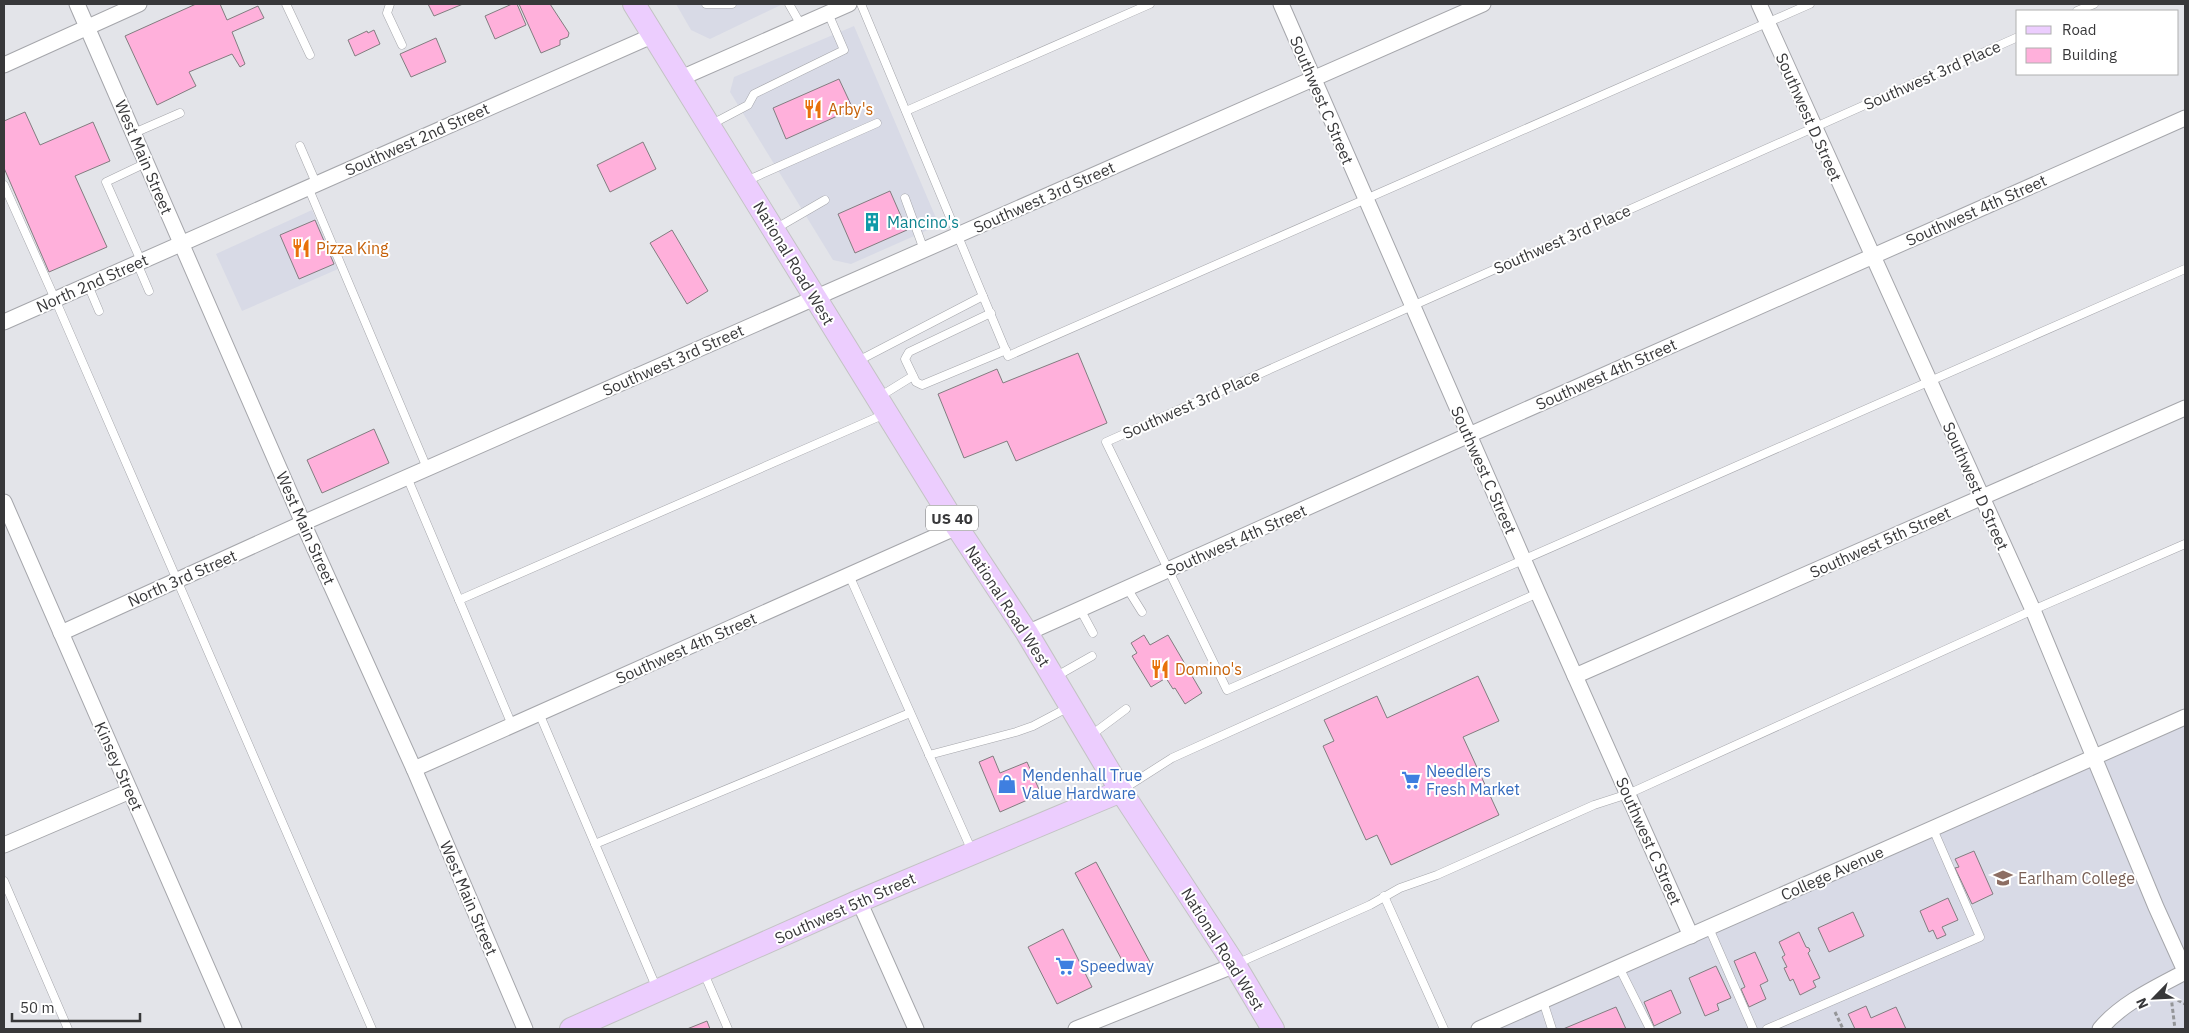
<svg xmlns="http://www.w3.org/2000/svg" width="2189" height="1033" font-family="'IBM Plex Sans',sans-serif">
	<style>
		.built { fill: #d8dae6 }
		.building { fill: #ffb0db; stroke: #827d80 }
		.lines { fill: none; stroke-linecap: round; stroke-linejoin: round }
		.lane-casing { stroke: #a5a6ab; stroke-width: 9 }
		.street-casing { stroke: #a5a6ab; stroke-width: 17 }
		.primary-casing { stroke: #c3c3c4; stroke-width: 24 }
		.path { stroke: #949598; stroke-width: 3; stroke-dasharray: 4 2.5; stroke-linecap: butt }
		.lane { stroke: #fff; stroke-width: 8 }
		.street { stroke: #fff; stroke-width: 15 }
		.primary { stroke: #eccdfe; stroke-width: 22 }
		.labels { text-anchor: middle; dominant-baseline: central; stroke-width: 4; stroke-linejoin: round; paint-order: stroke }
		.shield { fill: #fff; stroke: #747475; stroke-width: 1 }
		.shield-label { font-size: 15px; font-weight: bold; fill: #38383a }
		.street-label { font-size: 16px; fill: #38383a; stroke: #fff }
		.food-label { font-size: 16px; fill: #c56008; stroke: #fff; text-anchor: start }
		.culture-label { font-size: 16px; fill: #0d838f; stroke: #fff; text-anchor: start }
		.shop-label { font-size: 16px; fill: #366cbe; stroke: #fff; text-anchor: start }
		.education-label { font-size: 16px; fill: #785e54; stroke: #fff; text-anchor: start }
	</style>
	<rect width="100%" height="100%" fill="#e3e4e9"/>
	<g class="built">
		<path d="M676,4H783L710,39L691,30Z"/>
		<path d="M854,26L939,225L851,264L833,260L730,92L734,77Z"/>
		<path d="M312,210L338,269L242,311L216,254Z"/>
		<path d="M2185,717V1029H1479Z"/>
	</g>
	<g class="building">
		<path d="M196,4H220L227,20L258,6L264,18L232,32L245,64L240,67L232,54L189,72L196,86L157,105L125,36Z"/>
		<path d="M428,4H463L434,16Z"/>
		<path d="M512,4H517L526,25L495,39L485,16Z"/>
		<path d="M519,4H550L569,33L568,37L560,40V45L541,53Z"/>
		<path d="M374,30L380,44L355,56L348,40L367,31L368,33Z"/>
		<path d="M436,38L446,62L411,77L400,54Z"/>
		<path d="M839,79L853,109L786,139L773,108Z"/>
		<path d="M25,112L40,145L93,122L110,161L75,176L107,247L49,272L4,168V121Z"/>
		<path d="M643,142L656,169L610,192L597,165Z"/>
		<path d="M890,191L907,230L855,253L838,214Z"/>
		<path d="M315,220L334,264L299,279L280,235Z"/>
		<path d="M672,230L708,291L687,304L650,243Z"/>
		<path d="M1078,353L1107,423L1016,461L1007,441L964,458L938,394L997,369L1003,383Z"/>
		<path d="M374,429L389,463L322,493L307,460Z"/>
		<path d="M1144,635L1150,645L1168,635L1202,693L1185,704L1175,688L1173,689L1166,678L1151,687L1132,656L1137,653L1131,643Z"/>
		<path d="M1478,676L1499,721L1463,737L1499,815L1391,865L1377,835L1366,840L1323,746L1334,741L1324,720L1377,696L1387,718Z"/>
		<path d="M993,756L1000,773L1027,762L1041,794L1000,812L979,762Z"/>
		<path d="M1974,851L1993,894L1972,904L1955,868L1959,867L1955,859Z"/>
		<path d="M1096,862L1150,962L1129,973L1075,873Z"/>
		<path d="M1948,898L1958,920L1942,927L1946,935L1937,939L1933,930L1929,932L1920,911Z"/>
		<path d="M1853,912L1864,936L1829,952L1818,928Z"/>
		<path d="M1063,929L1092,987L1057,1004L1028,947Z"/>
		<path d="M1799,932L1806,947L1809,948L1810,951L1808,953L1820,978L1813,981L1816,987L1800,995L1793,979L1790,981L1784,968L1787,967L1782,957L1785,955L1779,942Z"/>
		<path d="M1755,952L1768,981L1760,985L1766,999L1749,1007L1741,989L1745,987L1734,961Z"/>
		<path d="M1716,966L1731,998L1717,1004L1719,1010L1705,1016L1689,978Z"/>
		<path d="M1671,990L1681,1013L1654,1026L1644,1002Z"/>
		<path d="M1866,1006L1871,1018L1896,1007L1906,1029H1855L1848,1014Z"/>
		<path d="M1616,1007L1626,1029H1563Z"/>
		<path d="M707,1021L710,1029H687Z"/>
	</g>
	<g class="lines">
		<g class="lane-casing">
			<g id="lane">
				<path d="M286,4L310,55"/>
				<path d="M390,4L387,13L402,45"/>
				<path d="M706,4H732"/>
				<path d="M789,4L801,25"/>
				<path d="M861,4L1008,356L1810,4"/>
				<path d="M2077,11L2094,4"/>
				<path d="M2018,37L1106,442L1227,690L2185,269"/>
				<path d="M906,111L1150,4"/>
				<path d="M712,124L748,105L754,94L844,50L828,13"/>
				<path d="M134,133L180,113"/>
				<path d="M300,146L316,183"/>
				<path d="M746,181L877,123"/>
				<path d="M4,185L55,299L372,1029"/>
				<path d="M308,187L427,468"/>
				<path d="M905,198L924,250"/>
				<path d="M775,229L825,200"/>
				<path d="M141,261L106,182L146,163"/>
				<path d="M137,263L149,291"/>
				<path d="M88,285L99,311"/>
				<path d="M991,313L909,352L905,359L916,382L922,385L1006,350"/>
				<path d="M856,362L983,296"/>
				<path d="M879,397L913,376"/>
				<path d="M407,477L512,725"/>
				<path d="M849,575L972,851"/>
				<path d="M1127,588L1142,612"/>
				<path d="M459,600L885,414"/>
				<path d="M1080,609L1093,633"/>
				<path d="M1055,677L1092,656"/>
				<path d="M539,713L657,989"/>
				<path d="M1090,736L1126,709"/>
				<path d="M929,755L1016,732L1033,726L1069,707"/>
				<path d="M1122,790L1172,758L1538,593"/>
				<path d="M595,844L910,713"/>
				<path d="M4,881L68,1029"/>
				<path d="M1384,896L1444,1029"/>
				<path d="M1709,928L1753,1029"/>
				<path d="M1236,964L1370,905L1400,888L1437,875L1594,805L1628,794L2033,610L2185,544"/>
				<path d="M1619,967L1650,1029"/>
				<path d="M703,971L728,1029"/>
				<path d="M1543,1001L1552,1029"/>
				<path d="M1767,1029L1980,937L1933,829"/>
			</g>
		</g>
		<g class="street-casing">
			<g id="street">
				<path d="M77,4L303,523L414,769L525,1029"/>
				<path d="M1281,4L1538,593L1691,936"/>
				<path d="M1759,4L2033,610L2156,907L2185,971"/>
				<path d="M4,65L139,4"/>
				<path d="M681,78L849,4"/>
				<path d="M4,322L654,35"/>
				<path d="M4,502L234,1029"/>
				<path d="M61,633L303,523L1483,4"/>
				<path d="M1027,633L1469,435L2185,118"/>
				<path d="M1575,676L2185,408"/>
				<path d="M414,769L957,527"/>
				<path d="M4,845L130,791"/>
				<path d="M859,901L916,1029"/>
				<path d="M1076,1029L1235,965"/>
				<path d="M1479,1029L2185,717"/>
				<path d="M2100,1029C2122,1003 2155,988 2185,972"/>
			</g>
		</g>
		<g class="primary-casing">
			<g id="primary">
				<path d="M634,4L957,527L1027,633L1121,791L1235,965L1273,1029"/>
				<path d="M571,1029L859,901L1121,791"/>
			</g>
		</g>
		<g class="path">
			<path d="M2171,996L2175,1029"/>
			<path d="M2172,997L2185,1004"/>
			<path d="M1835,1012L1843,1029"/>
		</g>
		<use href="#lane" class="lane"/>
		<use href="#street" class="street"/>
		<use href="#primary" class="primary"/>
	</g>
	<defs>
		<g id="restaurant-bare" transform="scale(1.5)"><path d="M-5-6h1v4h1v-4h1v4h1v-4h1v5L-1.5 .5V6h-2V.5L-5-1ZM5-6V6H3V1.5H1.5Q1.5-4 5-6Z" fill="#e8710a" stroke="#fff" stroke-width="2.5" paint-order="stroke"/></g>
		<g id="building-bare" transform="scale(1.5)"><path d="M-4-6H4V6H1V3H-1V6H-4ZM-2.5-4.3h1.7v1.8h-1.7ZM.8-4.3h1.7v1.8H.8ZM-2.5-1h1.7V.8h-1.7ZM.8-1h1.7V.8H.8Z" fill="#0f9aa8" stroke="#fff" stroke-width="2.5" paint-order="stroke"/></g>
		<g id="supermarket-bare" transform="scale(1.5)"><path d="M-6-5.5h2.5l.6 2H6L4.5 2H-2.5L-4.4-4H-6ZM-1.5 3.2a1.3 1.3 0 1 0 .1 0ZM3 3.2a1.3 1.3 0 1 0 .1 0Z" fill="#3f7fe0" stroke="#fff" stroke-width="2.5" paint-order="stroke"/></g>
		<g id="shop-bare" transform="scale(1.5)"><path d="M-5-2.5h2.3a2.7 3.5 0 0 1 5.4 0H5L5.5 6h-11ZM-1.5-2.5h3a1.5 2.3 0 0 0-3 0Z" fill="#3f7fe0" stroke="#fff" stroke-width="2.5" paint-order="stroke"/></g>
		<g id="university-bare" transform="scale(1.5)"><path d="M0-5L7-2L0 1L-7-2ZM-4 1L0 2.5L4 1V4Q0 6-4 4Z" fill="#8d6e63" stroke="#fff" stroke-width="2.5" paint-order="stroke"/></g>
	</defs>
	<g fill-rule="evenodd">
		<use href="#restaurant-bare" x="813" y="109"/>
		<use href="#building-bare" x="872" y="222"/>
		<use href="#restaurant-bare" x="301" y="248"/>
		<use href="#restaurant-bare" x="1160" y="669"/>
		<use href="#supermarket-bare" x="1411" y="780"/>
		<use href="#shop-bare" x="1007" y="784"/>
		<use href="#university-bare" x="2003" y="878"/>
		<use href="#supermarket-bare" x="1065" y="966"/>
	</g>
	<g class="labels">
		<rect class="shield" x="926" y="505.5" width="52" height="25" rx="4"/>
		<g class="shield-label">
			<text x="952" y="518">US 40</text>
		</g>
		<g class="street-label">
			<text transform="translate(1932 75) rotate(-24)">Southwest 3rd Place</text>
			<text transform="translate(1322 100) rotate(67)">Southwest C Street</text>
			<text transform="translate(1809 117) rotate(66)">Southwest D Street</text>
			<text transform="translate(417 139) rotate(-24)">Southwest 2nd Street</text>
			<text transform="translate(144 157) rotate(67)">West Main Street</text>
			<text transform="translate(1044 197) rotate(-24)">Southwest 3rd Street</text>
			<text transform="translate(1976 210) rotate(-24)">Southwest 4th Street</text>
			<text transform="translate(1562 239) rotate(-24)">Southwest 3rd Place</text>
			<text transform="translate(794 263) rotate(59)">National Road West</text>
			<text transform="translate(92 283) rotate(-24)">North 2nd Street</text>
			<text transform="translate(673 360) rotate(-24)">Southwest 3rd Street</text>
			<text transform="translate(1606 374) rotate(-24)">Southwest 4th Street</text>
			<text transform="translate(1191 404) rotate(-24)">Southwest 3rd Place</text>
			<text transform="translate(1484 470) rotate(66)">Southwest C Street</text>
			<text transform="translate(1976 486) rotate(66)">Southwest D Street</text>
			<text transform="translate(306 528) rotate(66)">West Main Street</text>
			<text transform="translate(1236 540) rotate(-24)">Southwest 4th Street</text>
			<text transform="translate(1880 542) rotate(-24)">Southwest 5th Street</text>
			<text transform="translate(182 578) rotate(-24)">North 3rd Street</text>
			<text transform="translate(1008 606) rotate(57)">National Road West</text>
			<text transform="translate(686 648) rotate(-24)">Southwest 4th Street</text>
			<text transform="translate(119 766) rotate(66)">Kinsey Street</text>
			<text transform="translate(1649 841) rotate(66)">Southwest C Street</text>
			<text transform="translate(1832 873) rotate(-24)">College Avenue</text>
			<text transform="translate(469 898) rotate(67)">West Main Street</text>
			<text transform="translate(845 908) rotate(-24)">Southwest 5th Street</text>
			<text transform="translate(1223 949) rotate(58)">National Road West</text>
		</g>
		<g class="food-label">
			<text x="828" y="109">Arby's</text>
			<text x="316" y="248">Pizza King</text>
			<text x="1175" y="669">Domino's</text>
		</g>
		<g class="culture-label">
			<text x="887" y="222">Mancino's</text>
		</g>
		<g class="shop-label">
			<text x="1426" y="771">Needlers<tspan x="1426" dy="18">Fresh Market</tspan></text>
			<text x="1022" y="775">Mendenhall True<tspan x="1022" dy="18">Value Hardware</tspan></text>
			<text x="1080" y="966">Speedway</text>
		</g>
		<g class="education-label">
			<text x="2018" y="878">Earlham College</text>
		</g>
	</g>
	<rect width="2189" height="1033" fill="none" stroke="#38383a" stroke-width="10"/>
	<rect x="2016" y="10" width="162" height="65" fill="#ffffff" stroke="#afafb0"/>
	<rect x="2026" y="26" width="25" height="8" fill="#eccdfe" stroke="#afafb0"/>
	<text x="2062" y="35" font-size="15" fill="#38383a">Road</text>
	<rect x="2026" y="48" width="25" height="15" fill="#ffb0db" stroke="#afafb0"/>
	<text x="2062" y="60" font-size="15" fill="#38383a">Building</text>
	<g transform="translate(2154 998) rotate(246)" stroke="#ffffff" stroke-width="4" paint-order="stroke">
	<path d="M0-4L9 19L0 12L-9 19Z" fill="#38383a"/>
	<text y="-8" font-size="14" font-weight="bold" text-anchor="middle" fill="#38383a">N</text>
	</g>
	<path d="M12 1013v8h128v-8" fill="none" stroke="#38383a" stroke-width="2.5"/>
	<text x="20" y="1013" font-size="15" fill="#38383a" stroke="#ffffff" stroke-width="4" paint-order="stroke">50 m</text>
</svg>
